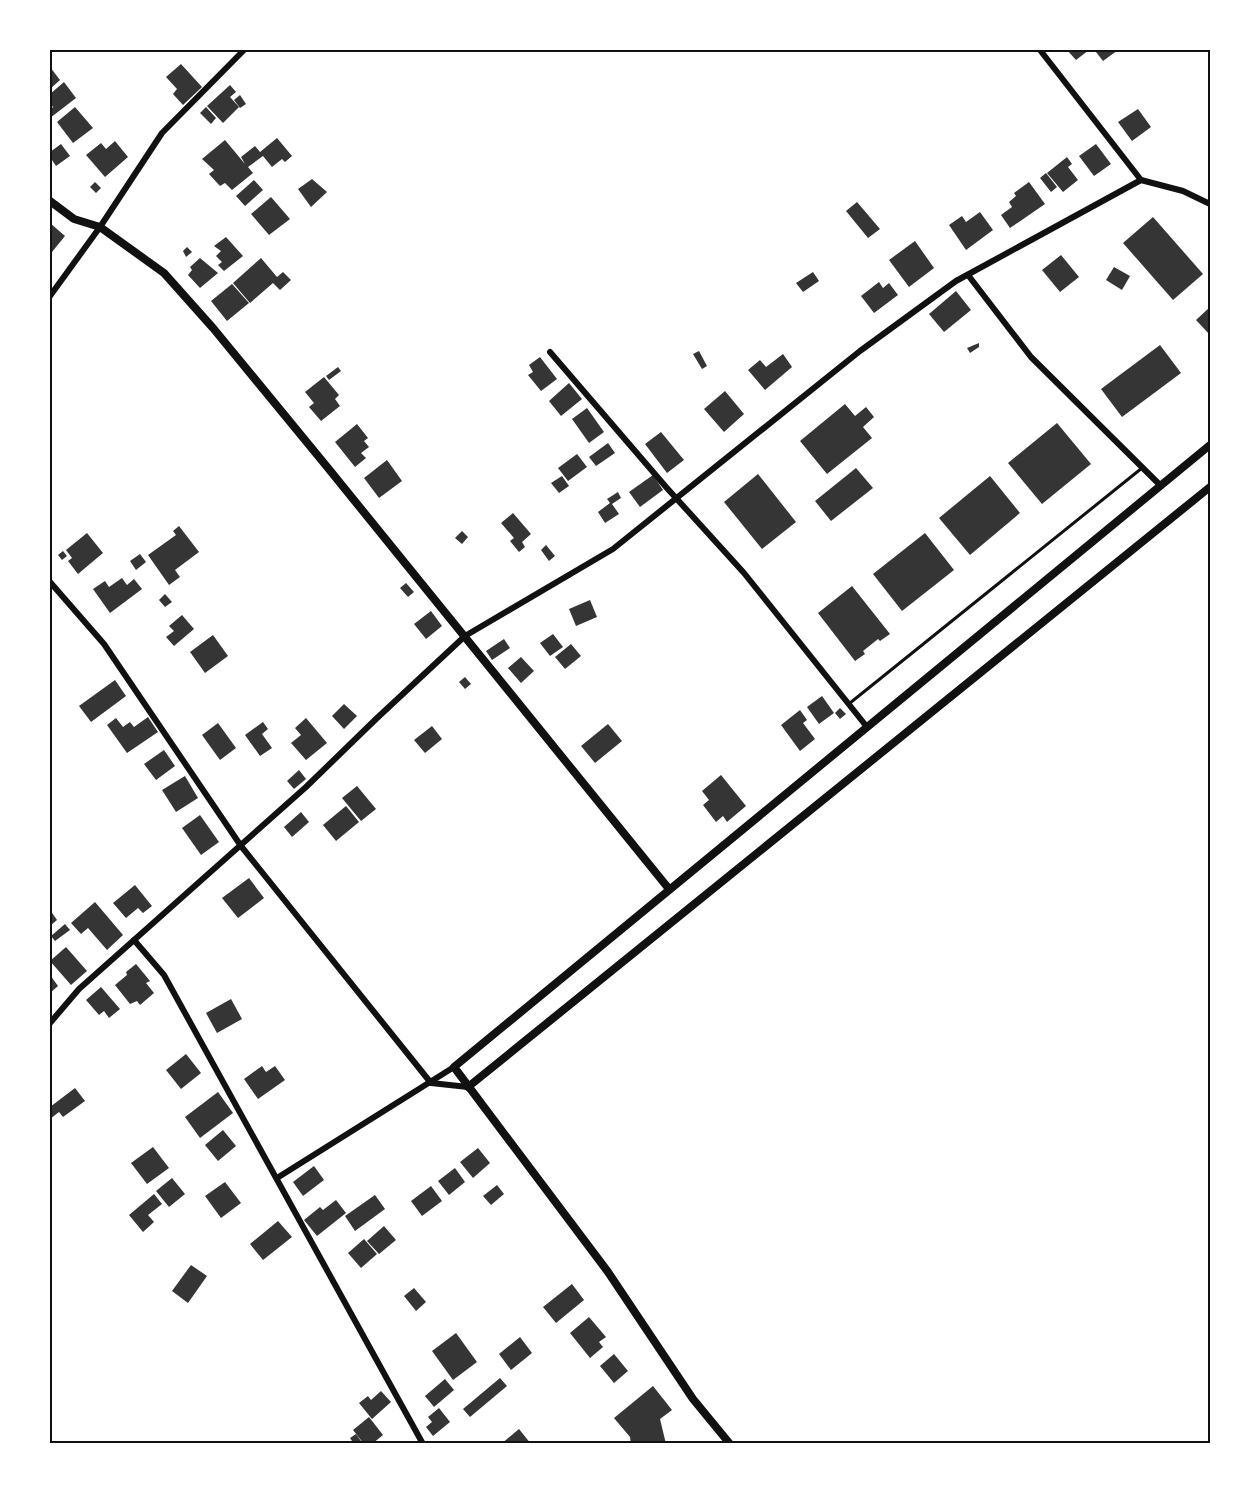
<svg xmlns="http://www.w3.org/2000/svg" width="1260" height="1493" font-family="Bitter,serif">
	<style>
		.building { fill: #353535 }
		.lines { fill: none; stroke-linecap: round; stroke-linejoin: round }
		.service { stroke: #111; stroke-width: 3 }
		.minor { stroke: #111; stroke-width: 6 }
		.tertiary { stroke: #111; stroke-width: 8 }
		.neatline { fill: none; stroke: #111; stroke-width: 2 }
	</style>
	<rect width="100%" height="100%" fill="#fff"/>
	<g class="building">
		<path d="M1067,50H1089L1076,60Z"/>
		<path d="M1099,50H1118L1103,61L1096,52Z"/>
		<path d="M181,64L202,87L183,105L173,94L177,89L166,77Z"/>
		<path d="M50,67L60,80L50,89Z"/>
		<path d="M64,82L76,98L50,118V110L53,107L50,103V94Z"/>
		<path d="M230,85L236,92L230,97L239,107L223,123L207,106Z"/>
		<path d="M240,95L246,104L240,108L234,100Z"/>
		<path d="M75,107L93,128L73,143L57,122Z"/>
		<path d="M206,107L216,118L211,124L200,113Z"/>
		<path d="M1138,109L1151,127L1132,141L1118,122Z"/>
		<path d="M277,138L292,156L285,162L282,159L272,167L263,156L248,167L253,173L232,190L225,183L220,186L209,174L214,170L202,159L225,140L245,164L241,157L255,146L260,152Z"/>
		<path d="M115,141L128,157L105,177L86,155L101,143L106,149Z"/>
		<path d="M61,144L70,156L56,166L50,157V152Z"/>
		<path d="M1096,144L1111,164L1094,176L1079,156Z"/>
		<path d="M1067,157L1072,164L1068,167L1078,180L1063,192L1047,173Z"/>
		<path d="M1046,173L1057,187L1051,192L1040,178Z"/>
		<path d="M312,179L327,192L311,207L298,189Z"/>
		<path d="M254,180L263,190L245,206L236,196Z"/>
		<path d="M95,182L101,188L96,193L90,187Z"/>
		<path d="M1029,182L1045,204L1010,228L1001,215L1012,207L1009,202L1016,196L1014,193Z"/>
		<path d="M271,197L290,219L269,235L251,214Z"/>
		<path d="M857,202L880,229L868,238L846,211Z"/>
		<path d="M980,212L993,230L966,250L949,225L962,216L966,222Z"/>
		<path d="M1153,217L1203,274L1173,300L1123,243Z"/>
		<path d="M50,223L65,236L52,252L50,251Z"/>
		<path d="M226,237L243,256L224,271L218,265L222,262L216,256L221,251L214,246Z"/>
		<path d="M915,241L934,268L909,287L889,260Z"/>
		<path d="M187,247L192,252L186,257L183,251Z"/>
		<path d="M1061,255L1079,277L1060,292L1042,270Z"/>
		<path d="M200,258L218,273L200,288L188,275L192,270L190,267Z"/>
		<path d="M261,258L277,277L283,272L291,280L280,290L273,283L250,303L233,283Z"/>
		<path d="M1114,267L1130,276L1122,290L1106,280Z"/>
		<path d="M813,272L819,281L803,292L796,283Z"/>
		<path d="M879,282L883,288L889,283L898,295L874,313L861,296Z"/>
		<path d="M232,284L249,303L227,321L211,301Z"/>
		<path d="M956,291L971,310L944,332L929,314Z"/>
		<path d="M1210,307V335L1196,320Z"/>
		<path d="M979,343V347L970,353L967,348Z"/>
		<path d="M1160,345L1181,373L1122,417L1101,389Z"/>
		<path d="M699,351L707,366L702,369L693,354Z"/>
		<path d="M783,354L792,367L765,390L748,370L760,360L766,367Z"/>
		<path d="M540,357L557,379L541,391L528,375L533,372L529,365Z"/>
		<path d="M338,367L341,371L329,380L326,376Z"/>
		<path d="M324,377L339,395L335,399L340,406L321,421L309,407L314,403L305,392Z"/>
		<path d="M569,383L582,399L561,416L549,401Z"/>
		<path d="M725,391L744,414L724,432L704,409Z"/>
		<path d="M845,404L855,416L866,407L874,417L863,427L872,438L827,474L800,441Z"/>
		<path d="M587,408L604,432L589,443L572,419Z"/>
		<path d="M1057,423L1091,464L1042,504L1008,463Z"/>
		<path d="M357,424L368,438L364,441L369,447L361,453L366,458L355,467L335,442Z"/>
		<path d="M661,432L684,460L667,473L645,444Z"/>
		<path d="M608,443L615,453L596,466L589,457Z"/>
		<path d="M577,454L587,467L568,481L558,468Z"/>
		<path d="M387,460L402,481L379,498L364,478Z"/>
		<path d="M856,468L873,488L831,521L815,501Z"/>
		<path d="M758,474L796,522L762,549L724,502Z"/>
		<path d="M653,475L663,490L640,507L629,492Z"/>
		<path d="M562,476L569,486L559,493L551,483Z"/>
		<path d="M990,476L1020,513L970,555L939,518Z"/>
		<path d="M618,492L621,498L612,504L619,514L605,523L598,512L610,503L607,499Z"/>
		<path d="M513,513L531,534L522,542L525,547L519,552L510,541L514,538L501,523Z"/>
		<path d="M179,526L199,552L175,570L180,577L169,585L148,555L176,535L173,531Z"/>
		<path d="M462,531L468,537L462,544L455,538Z"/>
		<path d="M87,533L103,553L78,574L68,561L72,558L66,550Z"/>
		<path d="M925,533L954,570L902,611L873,574Z"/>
		<path d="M546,545L555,556L549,561L541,550Z"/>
		<path d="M63,551L67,556L62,560L58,555Z"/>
		<path d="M140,554L146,562L136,570L130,561Z"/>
		<path d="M122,578L127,585L134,579L142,589L110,613L93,589L105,581L109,587Z"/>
		<path d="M406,583L414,592L408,597L400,588Z"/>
		<path d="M852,586L890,634L880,641L878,639L863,651L865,654L855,661L818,613Z"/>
		<path d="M165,594L172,602L165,607L159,600Z"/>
		<path d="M590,600L597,617L576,626L569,609Z"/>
		<path d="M431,611L442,626L426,639L414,624Z"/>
		<path d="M182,615L194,629L174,646L166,637L174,631L169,626Z"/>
		<path d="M553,634L563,647L550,656L540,643Z"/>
		<path d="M213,635L228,656L205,673L190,652Z"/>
		<path d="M504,639L510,648L492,660L486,651Z"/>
		<path d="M571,644L581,656L565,669L555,657Z"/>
		<path d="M521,657L534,671L521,683L508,668Z"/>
		<path d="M465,677L471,684L465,689L459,682Z"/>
		<path d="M115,680L126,696L91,722L79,706Z"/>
		<path d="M822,696L834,713L819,724L807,707Z"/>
		<path d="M344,704L357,716L344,729L332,716Z"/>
		<path d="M840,708L846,714L840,719L835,713Z"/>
		<path d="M800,710L807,720L803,723L815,739L800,751L781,725Z"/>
		<path d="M148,717L158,732L127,753L107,725L116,718L123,727L130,722L134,727Z"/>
		<path d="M306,718L327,743L306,760L291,743L301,735L295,728Z"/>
		<path d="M263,722L268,729L262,734L272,748L260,756L245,735Z"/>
		<path d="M218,723L236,748L220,760L202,735Z"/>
		<path d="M608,724L622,741L595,763L581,746Z"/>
		<path d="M432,726L442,739L425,753L414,740Z"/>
		<path d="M164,750L175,766L156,780L144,764Z"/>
		<path d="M299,770L306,779L294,789L287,781Z"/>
		<path d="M721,775L746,806L727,822L723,816L716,822L703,805L709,800L702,791Z"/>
		<path d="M185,776L198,798L176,812L162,790Z"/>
		<path d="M357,786L376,809L361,821L342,798Z"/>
		<path d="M346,806L359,822L336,841L323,825Z"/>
		<path d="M301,812L309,822L292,837L284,827Z"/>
		<path d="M200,815L219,842L201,855L182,828Z"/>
		<path d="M249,878L264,898L238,918L222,898Z"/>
		<path d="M135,885L152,906L143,913L138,908L126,918L113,903Z"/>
		<path d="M95,902L123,935L107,950L88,928L81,934L71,923Z"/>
		<path d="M50,910L57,920L50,926Z"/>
		<path d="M65,924L70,930L55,941L51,936Z"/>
		<path d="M66,947L87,971L71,985L50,961Z"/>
		<path d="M136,964L150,981L146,983L154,993L140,1005L137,1001L130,1004L115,985L127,975L126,972Z"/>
		<path d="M50,975L58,986L50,993Z"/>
		<path d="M101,987L120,1009L109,1018L104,1011L99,1015L86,1000Z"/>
		<path d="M231,999L242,1019L217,1033L206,1013Z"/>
		<path d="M186,1054L201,1073L181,1089L166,1070Z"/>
		<path d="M262,1066L266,1072L275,1066L285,1080L258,1099L244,1079Z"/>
		<path d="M75,1088L85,1101L63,1117L59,1112L50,1119V1107Z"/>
		<path d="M218,1092L233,1113L200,1138L185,1117Z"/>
		<path d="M223,1130L236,1146L218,1161L205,1145Z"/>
		<path d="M153,1147L169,1168L147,1184L131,1163Z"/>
		<path d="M478,1148L490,1163L473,1178L460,1162Z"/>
		<path d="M314,1166L324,1180L303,1196L293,1182Z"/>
		<path d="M455,1168L465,1182L449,1195L438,1181Z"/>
		<path d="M172,1178L185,1194L169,1207L156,1191Z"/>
		<path d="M225,1182L241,1203L221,1218L205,1196Z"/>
		<path d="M497,1185L504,1194L491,1205L483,1196Z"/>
		<path d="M431,1186L442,1201L422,1216L411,1201Z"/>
		<path d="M154,1194L162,1204L148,1215L154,1222L143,1232L129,1215Z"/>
		<path d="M375,1195L385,1209L355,1231L345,1216Z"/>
		<path d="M336,1200L346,1213L317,1236L304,1220L320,1207L323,1210Z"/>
		<path d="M278,1221L292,1237L263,1260L250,1244Z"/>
		<path d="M384,1226L396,1240L379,1254L367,1241Z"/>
		<path d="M364,1239L377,1254L361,1268L348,1253Z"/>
		<path d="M191,1265L207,1276L188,1303L172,1291Z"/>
		<path d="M572,1284L584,1300L556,1323L543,1307Z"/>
		<path d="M414,1288L426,1302L416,1311L404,1296Z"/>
		<path d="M589,1317L606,1337L599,1342L603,1347L590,1358L570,1333Z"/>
		<path d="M456,1333L477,1362L453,1380L432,1351Z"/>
		<path d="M520,1337L532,1353L511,1370L499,1354Z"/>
		<path d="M614,1354L628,1371L614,1383L600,1366Z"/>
		<path d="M500,1378L507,1386L470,1417L463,1409Z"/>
		<path d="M445,1379L454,1390L434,1407L425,1396Z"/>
		<path d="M653,1386L672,1410L660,1419L666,1444H631L630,1437L614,1418Z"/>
		<path d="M381,1391L391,1402L372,1419L359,1403L368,1396L371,1400Z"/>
		<path d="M439,1408L450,1422L433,1436L426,1427L432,1422L428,1417Z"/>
		<path d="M369,1417L383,1435L372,1444H364L353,1430Z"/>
		<path d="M519,1429L531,1444H501Z"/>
		<path d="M356,1434L361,1441L358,1444H354L350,1438Z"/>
	</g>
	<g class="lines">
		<path class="service" d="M850,703L1142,468"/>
		<g class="minor">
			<path d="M1040,50L1141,180"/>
			<path d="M968,275L1031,357L1161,486"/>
			<path d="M50,296L100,227L162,133L244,50"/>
			<path d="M550,352L666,487L744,573L867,727"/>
			<path d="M50,582L104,644L241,846L431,1083L468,1087"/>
			<path d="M134,940L164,975L423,1444"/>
			<path d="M50,1023L79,989L306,787L376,719L465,636L613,549L860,351L956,281L1141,180L1183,191L1210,204"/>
			<path d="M277,1178L454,1067"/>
		</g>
		<g class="tertiary">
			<path d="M50,201L74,219L100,227L164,273L213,328L328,468L669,889"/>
			<path d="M468,1087L1210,487"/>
			<path d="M730,1444L693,1399L608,1272L454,1067L1210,445"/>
		</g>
	</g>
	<rect width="1260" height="1493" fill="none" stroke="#ffffff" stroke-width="102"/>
	<rect x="51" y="51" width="1158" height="1391" class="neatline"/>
</svg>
